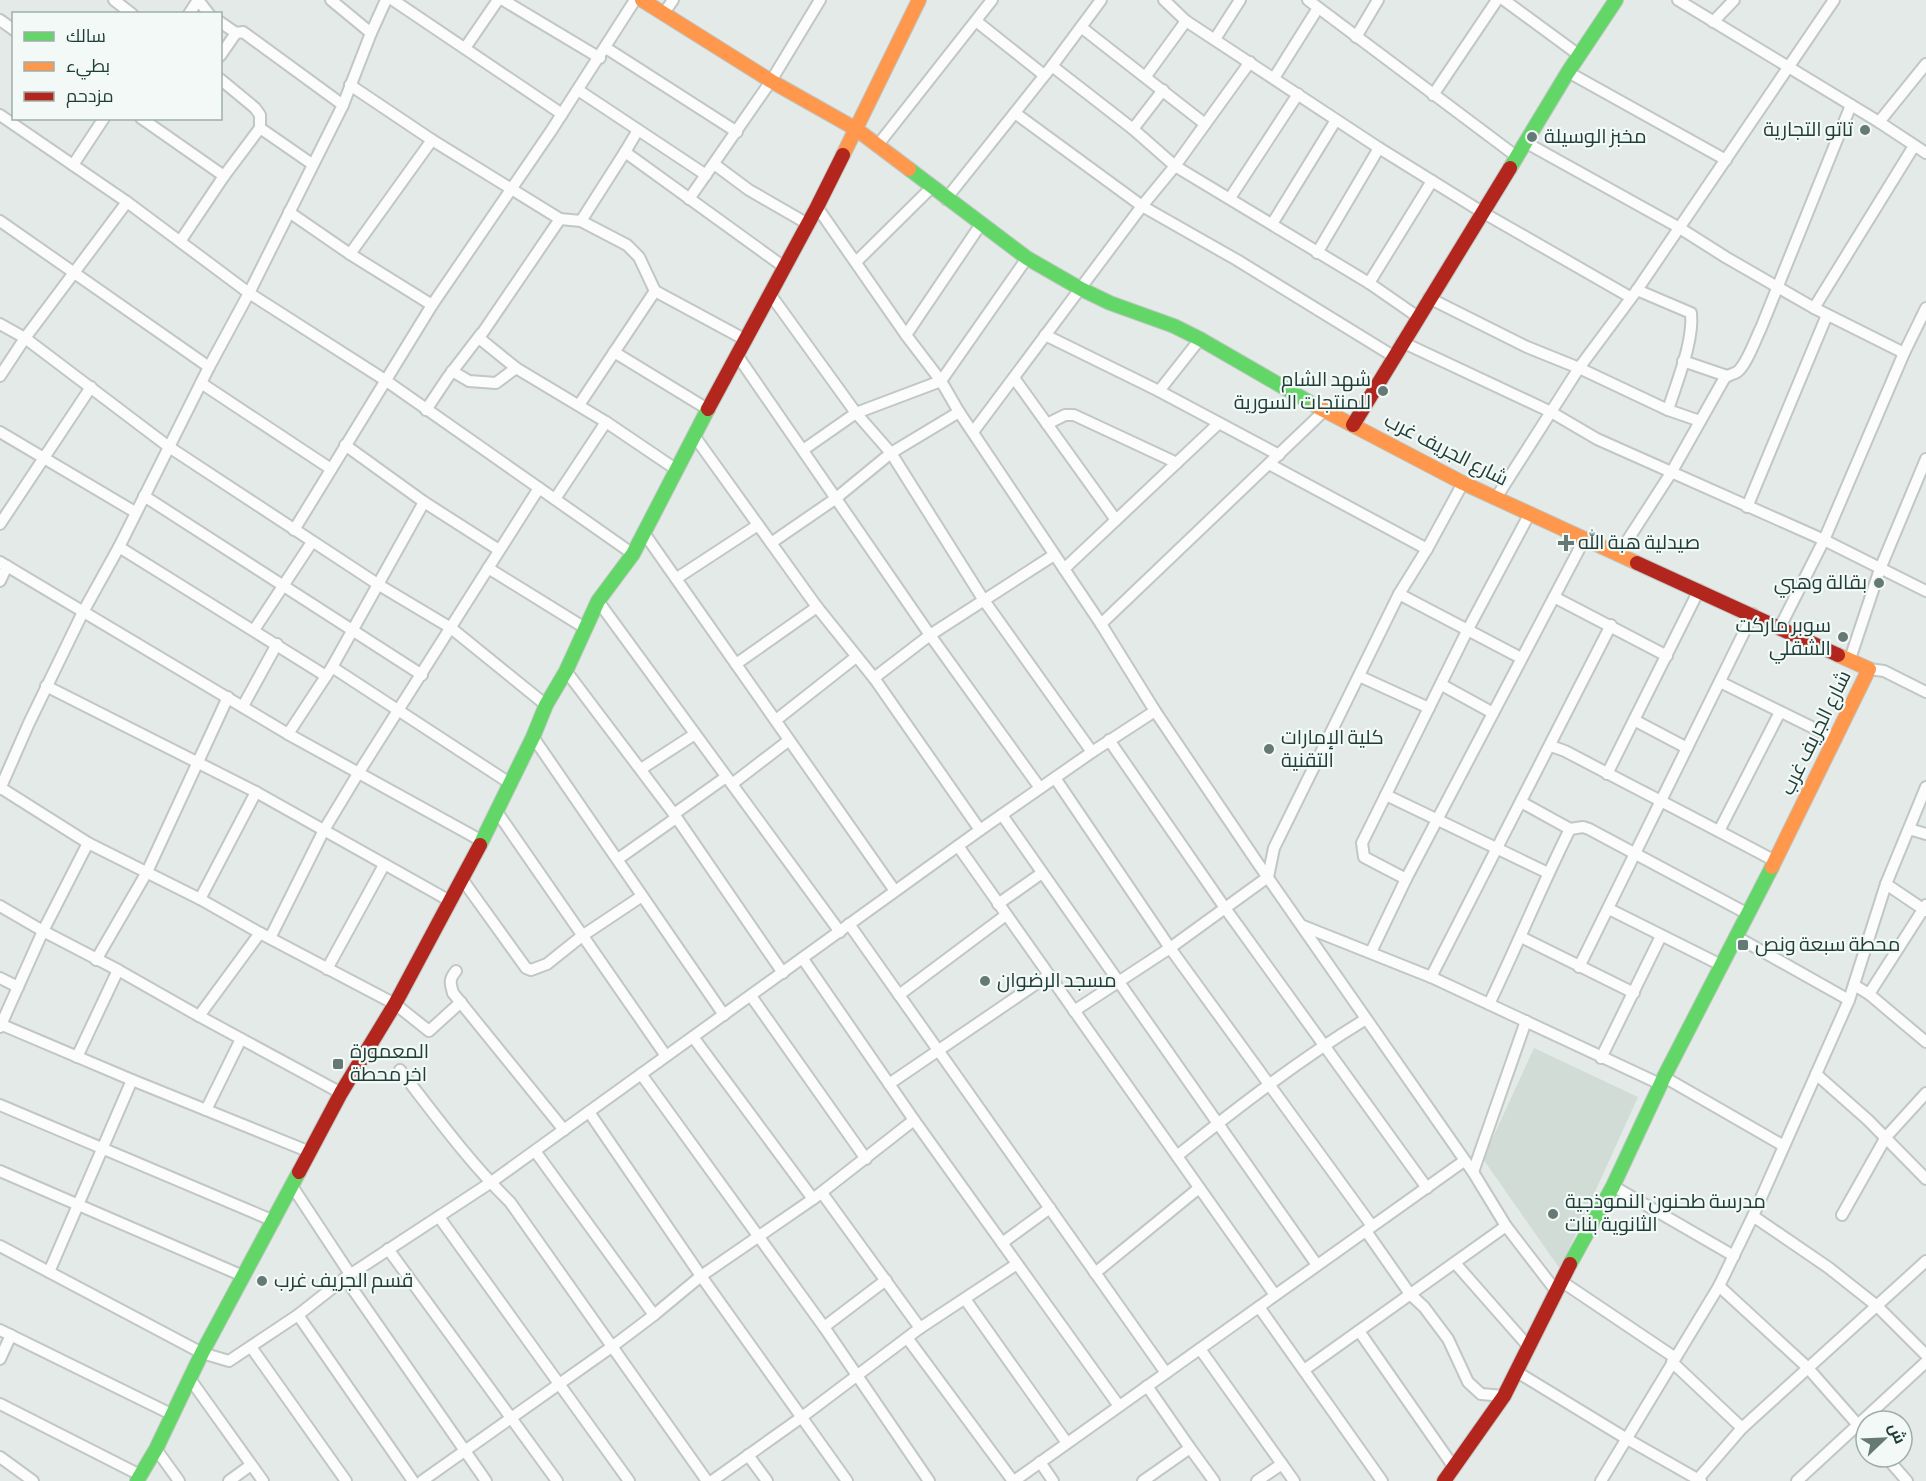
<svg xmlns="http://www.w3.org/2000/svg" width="1926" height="1481" font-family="'Sofia Sans Condensed',Cairo,sans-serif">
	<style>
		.built { fill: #d1dcd7 }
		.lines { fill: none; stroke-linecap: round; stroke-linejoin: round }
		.street-casing { stroke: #c1c7c4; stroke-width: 14 }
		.fast-casing { stroke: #bfc7c4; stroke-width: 16 }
		.slow-casing { stroke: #bfc7c4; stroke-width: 16 }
		.jam-casing { stroke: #bfc7c4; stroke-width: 16 }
		.street { stroke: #fbfcfb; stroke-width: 10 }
		.fast { stroke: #63d668; stroke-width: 14 }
		.slow { stroke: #ff974d; stroke-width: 14 }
		.jam { stroke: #b3261e; stroke-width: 14 }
		.poi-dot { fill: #657a75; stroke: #f2f9f6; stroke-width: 2 }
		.labels { text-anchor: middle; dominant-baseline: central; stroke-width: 4.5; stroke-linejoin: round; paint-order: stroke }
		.poi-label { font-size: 20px; fill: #203e38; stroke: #f2f9f6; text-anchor: start }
		.street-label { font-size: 20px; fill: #203e38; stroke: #f2f9f6 }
	</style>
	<rect width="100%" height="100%" fill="#e4eae7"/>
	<path class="built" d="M1534,1048L1638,1097L1560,1269L1483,1159Z"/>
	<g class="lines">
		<g class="street-casing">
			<g id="street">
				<path d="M114,0L132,14"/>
				<path d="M331,0L371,33"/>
				<path d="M393,0L562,114"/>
				<path d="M503,0L600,58"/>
				<path d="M1164,0L1186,21L1379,148L1482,212L1630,297"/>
				<path d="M1308,0L1516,156"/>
				<path d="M1504,0L1579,55"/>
				<path d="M1678,0L1879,122L1926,153"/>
				<path d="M664,13L673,0"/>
				<path d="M189,14L198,0L209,14"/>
				<path d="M0,20L14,30"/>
				<path d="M976,21L1044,75"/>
				<path d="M220,22L236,33L243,32L343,105"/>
				<path d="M1713,22L1734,0"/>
				<path d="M1081,27L1205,124"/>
				<path d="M1356,37L1378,0"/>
				<path d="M1215,39L1240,0"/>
				<path d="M465,48L498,0"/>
				<path d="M606,48L737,132"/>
				<path d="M220,56L236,33"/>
				<path d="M1052,66L1133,129L1175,166L1369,283L1418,317"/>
				<path d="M1568,72L1726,160"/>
				<path d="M1146,76L1186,21"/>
				<path d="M1274,78L1318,8"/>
				<path d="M220,79L255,108L260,115V128"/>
				<path d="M350,85L432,140L560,219L581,221L627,245L639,257L655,291L744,339"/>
				<path d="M578,90L706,175"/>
				<path d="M1433,95L1497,0"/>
				<path d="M1015,113L1142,206L1237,260L1393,356"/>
				<path d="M0,115L127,202L249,293L385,380L633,554"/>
				<path d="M141,118L224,176L181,240"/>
				<path d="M1879,122L1926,64"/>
				<path d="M1133,129L1163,90"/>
				<path d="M638,130L625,152L784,267"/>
				<path d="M1525,142L1678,227L1727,258L1814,308L1904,353"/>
				<path d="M877,146L992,0"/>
				<path d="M714,164L749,190L808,224"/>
				<path d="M73,165L104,118"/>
				<path d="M224,176L260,128L312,164"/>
				<path d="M1230,198L1298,94"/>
				<path d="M689,199L771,81L820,0"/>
				<path d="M946,199L1052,66L1101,0"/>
				<path d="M817,207L906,335L941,381L959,412L1101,624L1155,711L1257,862L1473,1172L1506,1226L1556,1291"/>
				<path d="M289,212L350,254L432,305"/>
				<path d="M560,219L479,338L516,368L606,422L677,470"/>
				<path d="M0,221L209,367"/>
				<path d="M581,221L625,152"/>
				<path d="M1272,224L1336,120"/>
				<path d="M1317,253L1379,148"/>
				<path d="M350,254L432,140"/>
				<path d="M856,262L932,187"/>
				<path d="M1369,283L1432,181"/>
				<path d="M1637,290L1691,313C1694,341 1677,381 1668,410"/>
				<path d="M770,294L856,413L891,453L983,599L1092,752"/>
				<path d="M1429,298L1527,347L1579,368L1668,410L1700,421"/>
				<path d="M1814,308L1914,146"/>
				<path d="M0,324L25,338L169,447L379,585L451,628L546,705"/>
				<path d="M906,335L981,224"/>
				<path d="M1045,335L1159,391L1279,455"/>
				<path d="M1402,342L1551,412L1597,439L1824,540L1926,591"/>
				<path d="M614,352L709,410"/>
				<path d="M737,355L930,635L1040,788"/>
				<path d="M1683,361L1727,376"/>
				<path d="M452,371L469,381L496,383L516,368"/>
				<path d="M0,376L25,338L127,202"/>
				<path d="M1014,378L1116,520"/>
				<path d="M201,383L331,469"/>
				<path d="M1159,391L1200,339"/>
				<path d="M579,405L655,291"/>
				<path d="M426,410L448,377L481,334"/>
				<path d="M1047,424L1065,415H1074L1177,463"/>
				<path d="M0,432L135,512"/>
				<path d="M973,432L1142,206L1175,166L1250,62"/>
				<path d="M695,437L817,607L874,678L980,830"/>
				<path d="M345,445L424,502L499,550"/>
				<path d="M803,450L856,413L941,381L1027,258"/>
				<path d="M1269,464L1427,549"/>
				<path d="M144,496L422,675"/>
				<path d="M1496,498L1579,368L1637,290L1834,0"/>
				<path d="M555,499L606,422"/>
				<path d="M1747,507L1827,315"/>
				<path d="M0,524L91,387"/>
				<path d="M294,530L432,305L551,131L635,0"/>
				<path d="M644,533L895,891"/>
				<path d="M771,543L835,499L891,453L959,412"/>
				<path d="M119,547L326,676"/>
				<path d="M1618,555L1671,473L1724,379C1728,374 1732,375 1737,372C1746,366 1756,338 1761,328L1851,105"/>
				<path d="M0,562L288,734L482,841"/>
				<path d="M488,568L585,628"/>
				<path d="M1064,569L1219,423"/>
				<path d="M677,578L758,525"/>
				<path d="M0,581L7,566"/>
				<path d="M1399,594L1521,658"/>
				<path d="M1554,597L1667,656"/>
				<path d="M598,601L840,932"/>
				<path d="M1101,624L1324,411"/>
				<path d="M1780,627L1824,540L1904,353L1926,308"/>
				<path d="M254,630L312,542"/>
				<path d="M1850,659L1880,569L1926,459"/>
				<path d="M736,664L817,607"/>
				<path d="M332,667L424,502"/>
				<path d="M1869,669L1884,671L1926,692"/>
				<path d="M566,671L674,814L783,973"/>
				<path d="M1359,676L1429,708"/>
				<path d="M874,678L930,635L1054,555"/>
				<path d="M1720,682L1836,739"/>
				<path d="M1442,685L1493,713"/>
				<path d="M46,686L256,792L450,901"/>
				<path d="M243,706L277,644"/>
				<path d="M776,720L856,657"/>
				<path d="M1634,720L1687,748"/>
				<path d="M288,734L332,667L511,784"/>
				<path d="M533,737L724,1015"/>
				<path d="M1109,740L1225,908L1427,1188"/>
				<path d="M1551,746L1565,751C1635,788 1706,824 1775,861"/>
				<path d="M641,769L695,734"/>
				<path d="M1607,774L1699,590"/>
				<path d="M1055,778L1170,948L1372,1226"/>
				<path d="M732,784L788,741"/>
				<path d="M1,788L88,843L200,899L260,933L395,1004L429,1031L461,1002"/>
				<path d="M0,789L29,723L83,612L119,547L209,367L249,293L343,105L371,33L386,0"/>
				<path d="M1386,795L1548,873"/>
				<path d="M1521,802L1570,829L1583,827L1589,829L1748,914"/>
				<path d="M497,812L666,1056"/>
				<path d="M674,814L726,777"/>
				<path d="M1002,815L1317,1265"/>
				<path d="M1909,829L1926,834"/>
				<path d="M1719,831L1780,712"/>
				<path d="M958,846L1275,1295"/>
				<path d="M618,859L676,818"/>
				<path d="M462,879L526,968L531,970L547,964L582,936L642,896"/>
				<path d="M1406,879L1364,857L1362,843L1467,631L1530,513"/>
				<path d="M1886,884L1926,911"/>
				<path d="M200,899L256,792"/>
				<path d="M998,904L1042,873"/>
				<path d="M0,906L43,931L118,970L199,1016L341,1093"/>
				<path d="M1609,909L1721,965"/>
				<path d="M849,924L1166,1373"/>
				<path d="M1303,926L1431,977L1660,1084"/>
				<path d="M1521,937L1634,993"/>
				<path d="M1737,937L1849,1000"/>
				<path d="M270,938L324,830L359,772L539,488"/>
				<path d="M1371,952L1406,879L1585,538"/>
				<path d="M803,959L914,1120L1119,1406"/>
				<path d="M96,960L147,872L228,697"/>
				<path d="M1579,967L1753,614"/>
				<path d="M327,969L384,865"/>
				<path d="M456,971C449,979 450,983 453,993L564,1130"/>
				<path d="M1431,977L1611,625"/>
				<path d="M0,978L18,987"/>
				<path d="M1854,985L1869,994L1926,1042"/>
				<path d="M1869,994L1926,905"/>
				<path d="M899,995L1006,915"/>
				<path d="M751,996L866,1159"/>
				<path d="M1489,1004C1517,946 1541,887 1570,829"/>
				<path d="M1074,1011L1170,948L1268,877L1274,848L1399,594L1427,549L1463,483"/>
				<path d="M199,1016L260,933"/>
				<path d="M0,1024L132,1080L310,1152"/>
				<path d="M0,1027L43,931L88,843"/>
				<path d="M693,1037L813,1199"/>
				<path d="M77,1057L118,970"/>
				<path d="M1601,1058L1661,936"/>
				<path d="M400,1070C435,1115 469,1162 510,1202L707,1481"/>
				<path d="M641,1074L824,1327L929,1481"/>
				<path d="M1816,1074L1868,1120L1926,1179"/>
				<path d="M1664,1077L1784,1146"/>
				<path d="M889,1084L1049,975"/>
				<path d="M0,1105L274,1221"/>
				<path d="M206,1110L241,1039"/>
				<path d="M589,1112L701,1276L847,1481"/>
				<path d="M535,1151L654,1315"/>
				<path d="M1177,1156C1238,1107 1299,1060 1366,1019"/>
				<path d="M0,1171L243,1276"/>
				<path d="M1473,1172L1526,1021"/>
				<path d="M292,1186L350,1274"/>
				<path d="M1613,1186L1734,1256"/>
				<path d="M822,1193L920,1328"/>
				<path d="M1842,1215L1886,1137L1926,1093"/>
				<path d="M1753,1216L1829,1268L1877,1306L1926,1355"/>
				<path d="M439,1217L629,1481"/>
				<path d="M1366,1231L1410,1294L1424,1307L1448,1339L1468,1382L1481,1394L1504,1396"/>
				<path d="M1002,1243L1050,1208"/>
				<path d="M0,1246L202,1353L229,1361L298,1315L345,1278L490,1183L980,830L1092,752L1155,711"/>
				<path d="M388,1249L557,1481"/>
				<path d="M1455,1263L1528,1346"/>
				<path d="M49,1272L132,1080"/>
				<path d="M1095,1273L1199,1188"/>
				<path d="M345,1278L486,1481"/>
				<path d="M1561,1281L1674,1357"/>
				<path d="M1719,1286L1807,1367L1866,1434"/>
				<path d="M965,1299L1067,1443"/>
				<path d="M1259,1307L1382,1481"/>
				<path d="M298,1315L413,1481"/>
				<path d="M824,1327L886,1280"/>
				<path d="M0,1330L173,1415"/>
				<path d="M1359,1331L1453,1466"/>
				<path d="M908,1339L1013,1481"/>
				<path d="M251,1347L346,1481"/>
				<path d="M1200,1349L1294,1481"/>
				<path d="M0,1359L11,1335"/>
				<path d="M1672,1362L1742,1428"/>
				<path d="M1304,1370L1506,1226"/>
				<path d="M1517,1372L1627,1439L1701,1481"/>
				<path d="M190,1379L263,1481"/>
				<path d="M1147,1386L1190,1448"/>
				<path d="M0,1404L140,1475"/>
				<path d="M156,1449L179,1481"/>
				<path d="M748,1455L767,1481"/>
				<path d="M0,1457L33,1481"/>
				<path d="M1886,1457L1907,1481"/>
				<path d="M1040,1462L1053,1481"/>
				<path d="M1698,1479L1742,1428L1926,1261"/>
				<path d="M229,1481L251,1465"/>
				<path d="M422,1481L613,1346L654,1315L701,1276L813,1199L914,1120"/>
				<path d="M712,1481L802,1417L920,1328L1017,1264"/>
				<path d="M1014,1481L1464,1161"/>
				<path d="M1143,1481L1190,1448L1214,1481"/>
				<path d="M1257,1481L1282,1464"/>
				<path d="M1601,1481L1719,1286L1753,1216L1849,1000L1886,884L1926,787"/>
				<path d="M1797,1481L1926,1362"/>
			</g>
		</g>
		<g class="fast-casing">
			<g id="fast">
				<path d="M1510,168L1568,72L1616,0"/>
				<path d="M909,169L1027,258L1081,289L1110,303L1174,326L1200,339L1316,406"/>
				<path d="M480,845L533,737L546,705L566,671L598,601L633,554L708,409"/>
				<path d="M1570,1264L1613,1186L1664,1077L1772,867"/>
				<path d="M137,1481L156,1449L202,1353L299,1172"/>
			</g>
		</g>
		<g class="slow-casing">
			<g id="slow">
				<path d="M642,0L771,81L856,129L909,169"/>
				<path d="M843,155L919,0"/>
				<path d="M1316,406L1463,483L1637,563"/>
				<path d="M1772,867L1869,669L1838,655"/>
			</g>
		</g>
		<g class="jam-casing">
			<g id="jam">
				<path d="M708,409L817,207L843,155"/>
				<path d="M1353,425L1510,168"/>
				<path d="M1637,563L1838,655"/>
				<path d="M299,1172L341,1093L395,1004L480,845"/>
				<path d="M1444,1481L1504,1396L1570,1264"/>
			</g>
		</g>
		<use href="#street" class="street"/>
		<use href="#fast" class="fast"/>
		<use href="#slow" class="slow"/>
		<use href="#jam" class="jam"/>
	</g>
	<g class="poi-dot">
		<circle cx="1865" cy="130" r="6"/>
		<circle cx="1532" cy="137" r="6"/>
		<circle cx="1383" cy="391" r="6"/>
		<path d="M1563 534h6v6h6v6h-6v6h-6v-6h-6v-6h6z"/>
		<circle cx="1879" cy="583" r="6"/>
		<circle cx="1843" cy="637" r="6"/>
		<circle cx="1269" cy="749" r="6"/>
		<rect x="1737" y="939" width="12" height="12" rx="3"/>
		<circle cx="985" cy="981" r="6"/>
		<rect x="332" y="1058" width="12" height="12" rx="3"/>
		<circle cx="1553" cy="1214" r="6"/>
		<circle cx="262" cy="1281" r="6"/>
	</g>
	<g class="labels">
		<g class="poi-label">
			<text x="1853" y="130" text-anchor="end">تاتو التجارية</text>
			<text x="1544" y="137">مخبز الوسيلة</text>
			<text x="1371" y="380" text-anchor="end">شهد الشام<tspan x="1371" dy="23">للمنتجات السورية</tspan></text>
			<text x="1578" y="543">صيدلية هبة الله</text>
			<text x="1867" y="583" text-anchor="end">بقالة وهبي</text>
			<text x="1831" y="626" text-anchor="end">سوبر ماركت<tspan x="1831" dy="23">الشقلي</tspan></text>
			<text x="1281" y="738">كلية الإمارات<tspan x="1281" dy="23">التقنية</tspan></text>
			<text x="1755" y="945">محطة سبعة ونص</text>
			<text x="997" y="981">مسجد الرضوان</text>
			<text x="350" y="1052">المعمورة<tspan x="350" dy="23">اخر محطة</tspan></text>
			<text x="1565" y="1202">مدرسة طحنون النموذجية<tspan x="1565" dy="23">الثانوية بنات</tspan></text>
			<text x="274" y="1281">قسم الجريف غرب</text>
		</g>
		<g class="street-label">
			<text transform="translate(1446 450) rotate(27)">شارع الجريف غرب</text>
			<text transform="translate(1816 733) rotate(-64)">شارع الجريف غرب</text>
		</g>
	</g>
	<rect x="12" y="12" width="210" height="108" fill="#f2f9f6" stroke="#9eaeaa" stroke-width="1.5"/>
	<rect x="24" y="32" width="30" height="9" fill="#63d668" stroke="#9eaeaa" stroke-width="1.5"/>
	<text x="66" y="42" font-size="18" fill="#203e38">سالك</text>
	<rect x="24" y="62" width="30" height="9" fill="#ff974d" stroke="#9eaeaa" stroke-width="1.5"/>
	<text x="66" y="72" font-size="18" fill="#203e38">بطيء</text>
	<rect x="24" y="92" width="30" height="9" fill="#b3261e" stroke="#9eaeaa" stroke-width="1.5"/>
	<text x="66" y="102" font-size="18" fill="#203e38">مزدحم</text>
	<g transform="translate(1884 1439) rotate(67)"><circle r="28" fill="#f2f9f6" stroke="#9eaeaa" stroke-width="1.5"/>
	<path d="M0-4.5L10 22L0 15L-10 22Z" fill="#657a75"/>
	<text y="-9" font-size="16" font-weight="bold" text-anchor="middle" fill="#203e38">ش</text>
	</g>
</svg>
